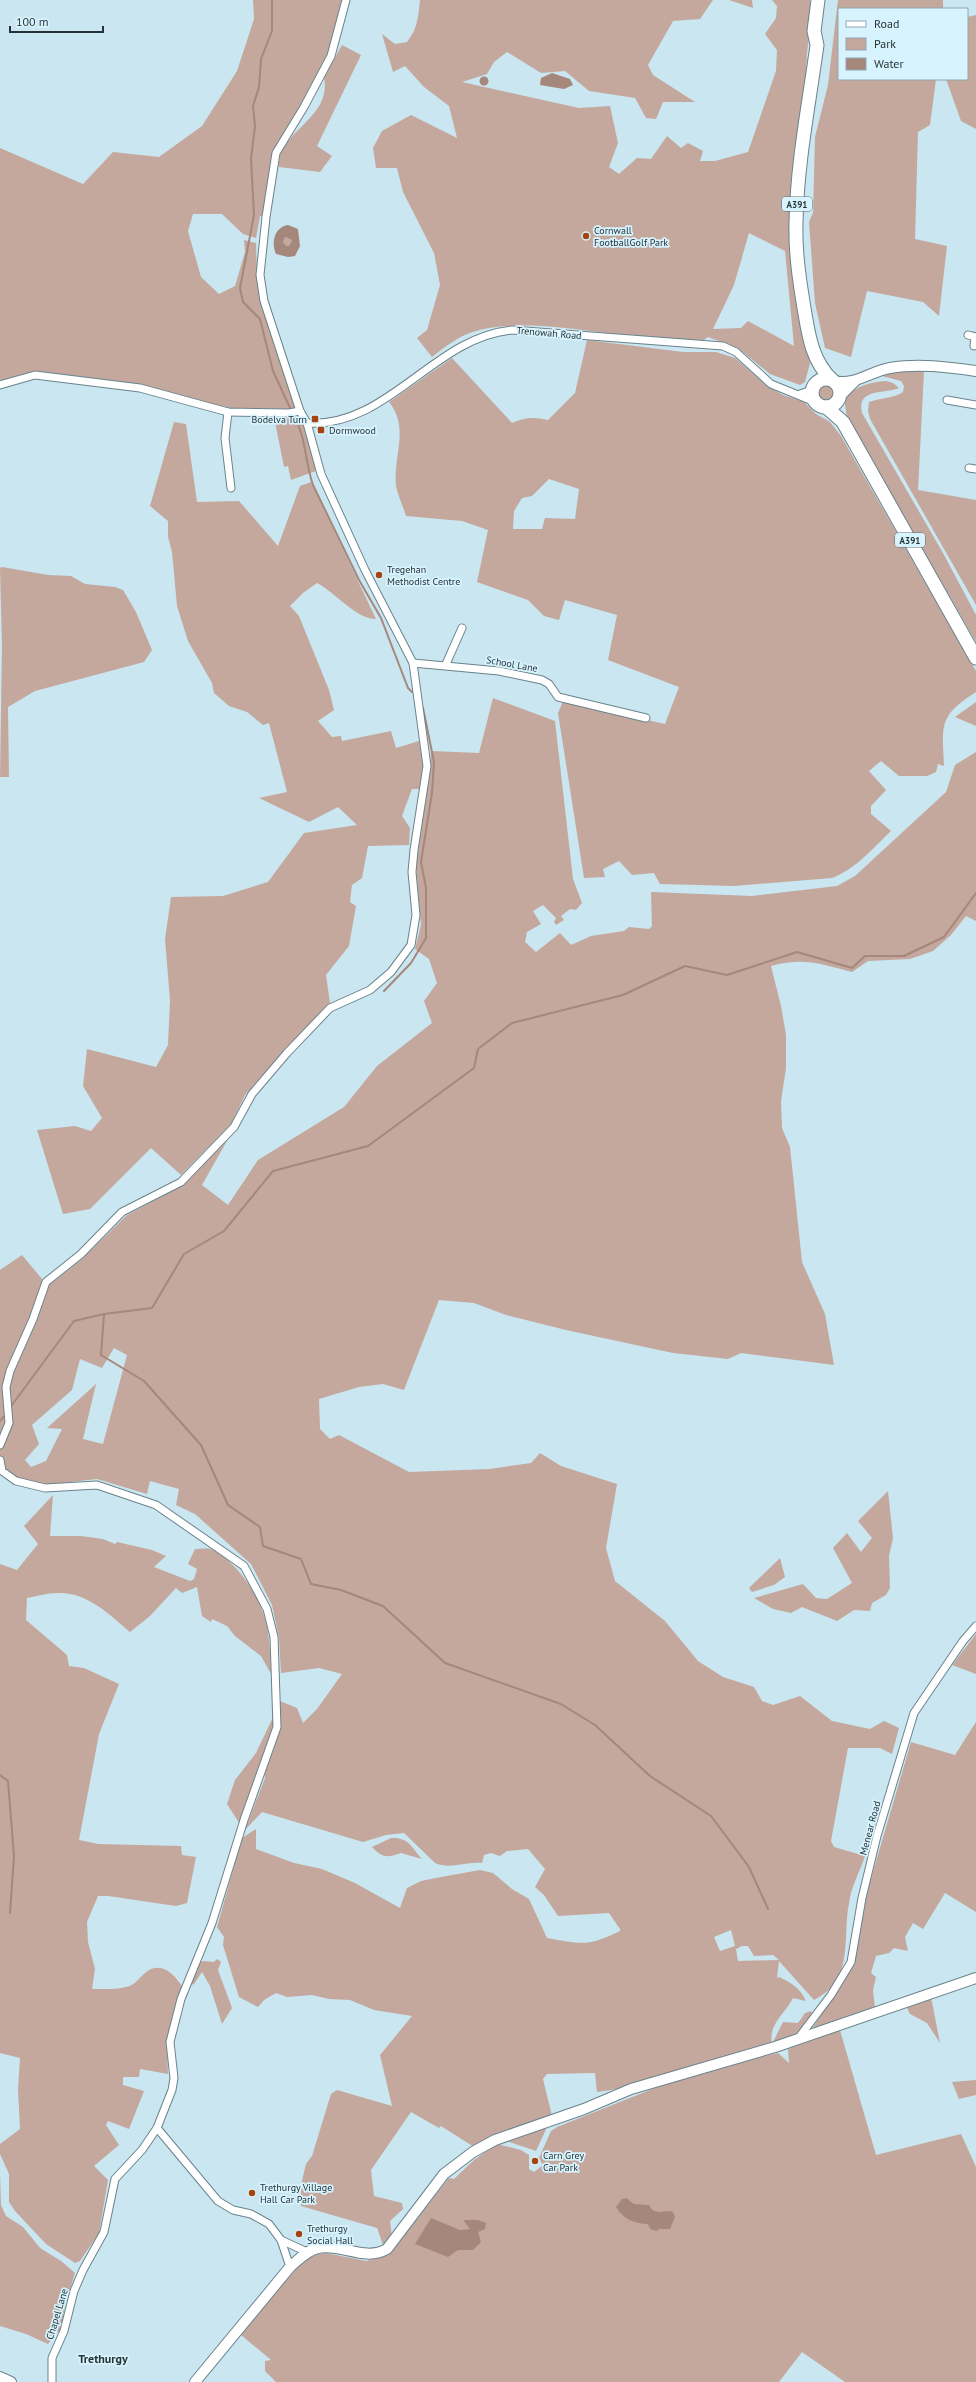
<svg xmlns="http://www.w3.org/2000/svg" width="976" height="2382" font-family="'PT Sans',sans-serif">
	<style>
		.green { fill: #c4a89d; fill-rule: evenodd }
		.water { fill: #a5877b; fill-rule: evenodd }
		.lines { fill: none; stroke-linecap: round; stroke-linejoin: round }
		.stream { stroke: #a5877b; stroke-width: 2 }
		.street-casing { stroke: #69838c; stroke-width: 9 }
		.secondary-casing { stroke: #69838c; stroke-width: 12 }
		.highway-casing { stroke: #69838c; stroke-width: 15 }
		.street { stroke: #fff; stroke-width: 7 }
		.secondary { stroke: #fff; stroke-width: 10 }
		.highway { stroke: #fff; stroke-width: 13 }
		.poi-dot { fill: #a7430e; stroke: #d7f4fe; stroke-width: 1.5 }
		.labels { text-anchor: middle; dominant-baseline: central; stroke-width: 3.5; stroke-linejoin: round; paint-order: stroke }
		.shield { fill: #d7f4fe; stroke: #5c6c72; stroke-width: 1 }
		.shield-label { font-size: 9px; font-weight: bold; fill: #273236 }
		.poi-label { font-size: 10px; fill: #273236; stroke: #d7f4fe; text-anchor: start }
		.street-label { font-size: 10px; fill: #273236; stroke: #d7f4fe }
		.quarter-label { font-size: 12px; font-weight: bold; fill: #273236; stroke: #d7f4fe }
	</style>
	<rect width="100%" height="100%" fill="#cae6f0"/>
	<g class="green">
		<path d="M253,0H346L331,56L276,153L266,217L260,216L256,238L243,234L222,214H193L188,231L201,277L219,294L235,286L245,252L244,240L256,243L257,276L295,409L231,408L140,388L35,375L0,382V148L83,184L113,152L159,157L202,126L237,71L254,19Z"/>
		<path d="M420,0H713L700,19L673,21L648,65L653,75L695,102H663L656,119L646,118L635,98L589,91L565,71L541,73L507,52L494,62L487,74L462,82L579,108L610,106L618,143L609,167L619,174L637,158L651,159L667,136L681,148L688,143L703,151L700,161H715L748,152L776,71L777,50L765,34L776,18L777,6L772,0H810L812,13L807,53L796,286L810,363L805,382L800,385L770,374L738,348L708,337L704,340C682,339 659,339 637,337C591,332 518,317 473,332C457,337 445,347 432,357L417,338L427,330L440,285L434,253L403,192L397,168H376L373,148L382,131L411,115L457,138L449,106L424,87L405,66L393,72L382,34L395,44L407,42C418,28 418,17 420,0ZM749,233L785,251L794,346L748,321L741,328L713,329L734,285Z"/>
		<path d="M729,0H752L753,8Z"/>
		<path d="M838,0H943V9H839V79H936L930,125L918,132L915,239L947,246L939,316L923,302L867,291L851,357L825,348L815,303L809,222L813,213L815,137L828,85Z"/>
		<path d="M976,15V129L961,121L946,79H967V17Z"/>
		<path d="M342,45L361,55L317,146L332,156L320,172L279,167C279,163 279,156 281,152C295,125 331,112 324,77Z"/>
		<path d="M285,237L292,240L289,246L286,247L283,242Z"/>
		<path d="M587,340L683,352H716L735,358L767,386L783,395L804,402L816,414L830,422L841,436L976,671V692C939,716 942,723 944,766L938,764L936,772L927,776H899L881,761L869,771L886,790L871,806V814L891,831C873,848 856,869 832,878L734,886L660,884L654,873L632,875L619,861L603,869L605,877L584,878L558,713L563,701L665,724L679,687L608,660L617,615L565,600L559,620L544,616L528,600L477,582L488,530L462,521L406,516C403,506 398,496 396,486C393,456 410,428 389,402L452,358L512,423C526,417 534,417 548,420L575,393ZM549,479L579,489L575,519L545,518L542,529H513L514,511L522,498L532,496Z"/>
		<path d="M906,370L924,371L918,490L976,500V605L870,419L868,411L869,402C880,398 895,398 903,392L904,386L901,381L878,375Z"/>
		<path d="M886,381L893,383L899,388C884,394 856,388 862,413L943,553L976,615V642L847,418L844,398C857,386 869,382 886,381Z"/>
		<circle cx="827" cy="394" r="10"/>
		<path d="M298,416L305,428L316,471L291,480L288,466L284,467L274,417Z"/>
		<path d="M174,422L186,424L197,502L239,501L278,546L300,486L311,482L376,619C358,620 334,592 317,583L303,593L290,606L299,616L329,690L334,710L318,721L332,737L341,736L342,741L391,731L396,748L419,741L423,768L419,789H412L402,816L410,828L409,845L368,846L362,878L352,885L350,902L356,906L349,946L326,975L330,1003L245,1095L231,1124L181,1175L151,1148L90,1209L63,1214L37,1130L75,1126L91,1131L102,1118L83,1086L87,1049L156,1067L168,1045L170,1000L165,939L171,897L223,896L268,882L304,833L357,825L338,807L309,822L259,798L287,792L269,723L263,725L247,712L229,706L214,693L212,683L188,641L177,606L172,552L168,537V521L150,506Z"/>
		<path d="M2,567L48,575L71,576L85,584L115,587L123,590L136,612L152,650L144,662L35,691L8,707L9,777H0L2,646L0,568Z"/>
		<path d="M493,698L555,721L573,879L582,903L576,910L570,909L561,916L564,920L556,925L554,922L556,918L543,905L533,911L541,924L527,932L525,942L536,952L560,933L571,945L591,936L624,931L629,927L649,929L652,926L651,892L752,896L837,886L855,876L946,792L955,765L976,752V921L966,916L951,935L933,951L910,959L868,961L852,972C820,964 804,957 771,966L781,1006L786,1035V1068L781,1101L782,1128L790,1147L802,1262L825,1314L834,1365L741,1353L728,1359L673,1353L566,1330L506,1315L474,1303L439,1300L404,1390L383,1384L359,1387L319,1399L320,1429L330,1439L339,1435L409,1472L490,1469L531,1463L540,1453L561,1466L617,1484L606,1548L615,1581L665,1621L698,1661L723,1677L754,1687L762,1701L773,1705L800,1696L832,1721L870,1729L884,1721L899,1728L892,1754L880,1748H848L831,1841L834,1847L865,1856C860,1871 851,1887 849,1903C842,1939 855,1980 814,2000L779,1961L777,1978L779,1977C792,1983 800,1988 806,2001L793,1998C785,2014 768,2024 772,2044L783,2022L798,2023L805,2013L811,2011L812,2014C805,2023 800,2033 790,2038C769,2050 731,2055 708,2061C671,2072 635,2088 597,2092L595,2073L547,2074L543,2079L552,2116L496,2135L474,2147L441,2126L439,2128L411,2112L371,2170L374,2196L402,2203L403,2209L390,2221L392,2238L383,2245L377,2228L301,2206V2185L306,2164L312,2156L331,2094L337,2090L392,2106L380,2055L412,2016L374,2010L350,2000L329,1999L312,1995L287,1997L276,1993L264,2000L258,2007L239,1997L223,1945L224,1937L217,1927L242,1838L256,1829V1849L294,1863L322,1869L355,1883L400,1908L407,1888L421,1881L441,1877L480,1870L493,1873L512,1889L529,1899L547,1938C582,1944 587,1947 620,1931V1929L609,1913L558,1916L544,1895L535,1887L545,1869L528,1849L507,1851L500,1856L491,1853L484,1855L482,1863C466,1861 450,1870 435,1863L404,1833L386,1835L363,1842L262,1812L245,1830L265,1778L264,1770L280,1727V1701L297,1708L303,1723L317,1709L342,1674L319,1668L281,1673L279,1638L272,1605L251,1564L195,1514L176,1505L179,1489L150,1481L147,1494L97,1479L45,1485L23,1480L4,1471V1465L0,1469V1270L22,1255L42,1279L45,1293L49,1285L82,1259L127,1215L183,1185L228,1139L202,1185L228,1205L258,1160L344,1107L377,1066L432,1023L424,1001L437,983L429,959L415,949L421,925L416,865L429,780L431,751L479,753ZM114,1348L127,1355L103,1444L83,1439L96,1384L47,1428L62,1429L46,1461L31,1467L25,1460L39,1444L32,1425L72,1390L80,1359L102,1368ZM731,1930L735,1946L720,1951L714,1937ZM742,1946H748L754,1956L773,1955L779,1960L738,1961L736,1949Z"/>
		<path d="M976,702V726L955,717Z"/>
		<path d="M888,1491L893,1538L889,1556L890,1588L886,1595L872,1603L870,1611L854,1610L837,1621L802,1607L791,1613L773,1609L754,1598L803,1584L816,1598L827,1599L852,1583L833,1548L847,1533L861,1552L872,1538L858,1521Z"/>
		<path d="M53,1495L50,1536H81L103,1539L115,1544L117,1542L152,1550L166,1556L154,1567L190,1581L194,1579L197,1569L188,1564L195,1549C200,1549 207,1548 211,1549C234,1560 255,1589 263,1613C270,1632 270,1653 271,1674L261,1656L235,1636L227,1626L212,1619L211,1622L202,1616L197,1587L182,1593L176,1588L150,1616L130,1632C109,1614 87,1592 58,1593C48,1593 37,1596 27,1598L26,1620L67,1655L69,1666L84,1668L119,1684L99,1734L79,1840L98,1844L181,1846L182,1855L196,1857L187,1903L176,1906L108,1896H98L87,1922L88,1942L95,1969L92,1989C105,1989 118,1990 130,1986C138,1982 142,1974 149,1970C164,1962 175,1976 182,1986L167,2043L168,2074L140,2069L139,2077H123V2085L144,2091L129,2129L108,2121L106,2125L119,2145L94,2166L108,2180L99,2233L80,2261L75,2263L46,2244L15,2211L9,2202V2174L0,2154V2144L20,2129L18,2089L20,2058L0,2053V1564L17,1570L38,1544L24,1526Z"/>
		<path d="M780,1558L785,1577L774,1585L752,1592L749,1588Z"/>
		<path d="M976,1634V1674L952,1665Z"/>
		<path d="M274,1715V1728L240,1824L227,1804L235,1780L256,1753Z"/>
		<path d="M976,1722V1912L945,1893L923,1929L913,1923L905,1937L908,1951L894,1948L889,1953L876,1956L871,1973L876,1977L873,1990L875,2008L810,2032L854,1963L865,1899L911,1742L955,1755Z"/>
		<path d="M391,1838C409,1837 411,1847 422,1859L401,1853C388,1858 382,1858 372,1847Z"/>
		<path d="M217,1959L221,1962L218,1970L232,2008L222,2024L210,1986L202,1972L194,1984L191,1985L197,1964L203,1961L214,1962Z"/>
		<path d="M931,1997L940,2043L927,2023L910,2014L906,2006Z"/>
		<path d="M840,2030L876,2155L961,2134L976,2167V2382H845L802,2352L779,2382H276L265,2371V2361L271,2360L241,2335L277,2290L301,2264L313,2255L326,2253L366,2261L389,2255L449,2178L454,2179L474,2160L497,2144L521,2150L529,2155V2169L534,2172L543,2165L539,2158L551,2131L557,2127L690,2074L778,2053L789,2063L788,2049Z"/>
		<path d="M976,2080V2095L959,2099L952,2082Z"/>
		<path d="M548,2125L536,2151L504,2140Z"/>
		<path d="M0,2174L1,2205L6,2216L23,2227L40,2248L61,2261L75,2273L65,2305L60,2332H57L48,2344L26,2334L0,2326Z"/>
	</g>
	<g class="water">
		<path d="M552,73L570,79L573,85L564,89L540,85L541,78Z"/>
		<circle cx="484" cy="81" r="4.5"/>
		<path d="M288,225L298,229L300,246L295,256L288,257L276,254C271,243 274,227 288,225ZM285,237L292,240L289,246H286L283,242Z"/>
		<path d="M626,2198L634,2204L649,2205C655,2217 664,2209 673,2212L675,2217L670,2229H659L657,2231L650,2229L648,2224C635,2224 623,2219 616,2207L622,2199Z"/>
		<path d="M431,2218L460,2230L470,2229L463,2220H478L486,2223L485,2229L478,2232L481,2242L473,2250H458L448,2257L415,2244Z"/>
	</g>
	<g class="lines">
		<g class="stream">
			<path d="M272,0V31L261,59L259,87L253,106L255,126L251,159L254,215L240,288L243,302L260,319L273,371L291,410"/>
			<path d="M293,414C307,439 304,459 313,485L359,580L381,618L408,688L412,692"/>
			<path d="M384,991L411,963L426,938V888L421,862L432,793L434,762L423,708"/>
			<path d="M104,1314L101,1355L144,1381L201,1445L228,1505L260,1527L263,1546L301,1559L311,1584L341,1590L383,1606L445,1663L561,1704L595,1725L650,1776L711,1816L749,1867L768,1909"/>
			<path d="M9,1409L74,1321L104,1314L152,1308L184,1254L224,1231L273,1171L368,1146L474,1068L478,1049L512,1023L623,995L685,966L727,975L797,952L852,968L865,956H904L944,937L976,893"/>
			<path d="M0,1421L6,1414"/>
			<path d="M0,1775L8,1781L14,1856L10,1913"/>
		</g>
		<g class="street-casing">
			<g id="street">
				<path d="M968,335L976,337"/>
				<path d="M974,346L975,337"/>
				<path d="M0,385L35,375L140,388L228,412L289,413L300,411"/>
				<path d="M800,394L812,390"/>
				<path d="M947,400L976,405"/>
				<path d="M228,412L225,438L231,488"/>
				<path d="M307,423C388,428 434,337 512,330L723,346L736,352L771,384L815,402"/>
				<path d="M969,468L976,469"/>
				<path d="M413,663L499,671L542,680L549,684L558,697L646,718"/>
				<path d="M446,664L462,628"/>
				<path d="M0,1445L9,1423L6,1387L10,1371L33,1319L46,1282L81,1254L122,1212L181,1182L234,1127L252,1094L287,1053L330,1008L370,990L391,972L411,945L416,915L412,872L414,850L427,766L413,663L365,570L321,474L307,423L300,411L264,301L260,275L266,217L276,153L304,107L331,56L346,0"/>
				<path d="M0,1460L2,1471L16,1481L45,1488L97,1485L156,1505L244,1566L267,1609L274,1637L277,1727L244,1820L212,1923L181,1999L170,2042L174,2078L172,2090L157,2128L142,2150L115,2179L104,2232L83,2270L74,2291L64,2331L52,2358V2382"/>
				<path d="M797,2040L831,1995L851,1962L862,1898L877,1836L914,1713L963,1641L976,1626"/>
				<path d="M157,2128L218,2201L233,2210L251,2214L269,2224L281,2240L290,2267"/>
				<path d="M281,2240L307,2252"/>
			</g>
		</g>
		<g class="secondary-casing">
			<g id="secondary">
				<path d="M834,381C855,386 871,371 890,368C918,363 948,367 976,371"/>
				<path d="M841,395L855,381"/>
				<path d="M0,2377L11,2382"/>
				<path d="M195,2382L290,2267C298,2260 307,2250 318,2248C342,2243 364,2262 387,2249L444,2174L473,2152L495,2140L584,2109L631,2089L775,2047L976,1978"/>
			</g>
		</g>
		<g class="highway-casing">
			<g id="highway">
				<path d="M818,0L814,31L817,45C809,104 797,163 796,223C795,253 800,284 805,314C809,338 813,362 832,380"/>
				<circle cx="826" cy="393" r="14"/>
				<path d="M826,407L843,422L976,658"/>
			</g>
		</g>
		<use href="#street" class="street"/>
		<use href="#secondary" class="secondary"/>
		<use href="#highway" class="highway"/>
	</g>
	<g class="poi-dot">
		<circle cx="586" cy="236" r="4"/>
		<rect x="311" y="415" width="8" height="8" rx="2"/>
		<rect x="317" y="426" width="8" height="8" rx="2"/>
		<circle cx="379" cy="575" r="4"/>
		<circle cx="535" cy="2161" r="4"/>
		<circle cx="252" cy="2193" r="4"/>
		<circle cx="299" cy="2234" r="4"/>
	</g>
	<g class="labels">
		<g class="shield">
			<rect x="782" y="197" width="30" height="14" rx="3"/>
			<rect x="895" y="533" width="30" height="14" rx="3"/>
		</g>
		<g class="shield-label">
			<text x="797" y="204">A391</text>
			<text x="910" y="540">A391</text>
		</g>
		<g class="poi-label">
			<text x="594" y="230">Cornwall<tspan x="594" dy="12">FootballGolf Park</tspan></text>
			<text x="307" y="419" text-anchor="end">Bodelva Turn</text>
			<text x="329" y="430">Dormwood</text>
			<text x="387" y="569">Tregehan<tspan x="387" dy="12">Methodist Centre</tspan></text>
			<text x="543" y="2155">Carn Grey<tspan x="543" dy="12">Car Park</tspan></text>
			<text x="260" y="2187">Trethurgy Village<tspan x="260" dy="12">Hall Car Park</tspan></text>
			<text x="307" y="2228">Trethurgy<tspan x="307" dy="12">Social Hall</tspan></text>
		</g>
		<g class="street-label">
			<text transform="translate(549 333) rotate(5)">Trenowah Road</text>
			<text transform="translate(512 664) rotate(10)">School Lane</text>
			<text transform="translate(870 1828) rotate(-75)">Menear Road</text>
			<text transform="translate(57 2314) rotate(-73)">Chapel Lane</text>
		</g>
		<g class="quarter-label">
			<text x="103" y="2358">Trethurgy</text>
		</g>
	</g>
	<rect x="838" y="8" width="130" height="72" fill="#d7f4fe" stroke="#91a6ae"/>
	<rect x="846" y="21" width="20" height="6" fill="#ffffff" stroke="#91a6ae"/>
	<text x="874" y="28" font-size="12" fill="#273236">Road</text>
	<rect x="846" y="38" width="20" height="12" fill="#c4a89d" stroke="#91a6ae"/>
	<text x="874" y="48" font-size="12" fill="#273236">Park</text>
	<rect x="846" y="58" width="20" height="12" fill="#a5877b" stroke="#91a6ae"/>
	<text x="874" y="68" font-size="12" fill="#273236">Water</text>
	<path d="M10 26v6h93v-6" fill="none" stroke="#273236" stroke-width="2"/>
	<text x="16" y="26" font-size="12" fill="#273236" stroke="#d7f4fe" stroke-width="3" paint-order="stroke">100 m</text>
</svg>
